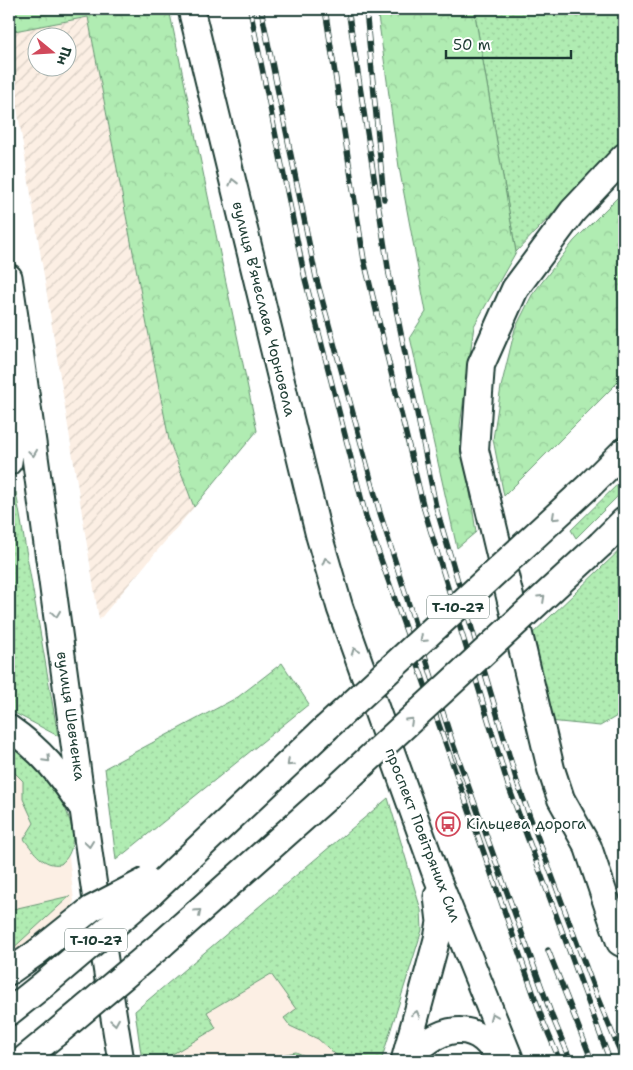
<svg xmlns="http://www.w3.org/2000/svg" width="633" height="1070" font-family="'Shantell Sans',sans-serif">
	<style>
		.built { fill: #fcefe4 }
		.industrial { fill: url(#industrial-furrows); fill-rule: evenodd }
		.grass { fill: url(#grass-dots); stroke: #689473 }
		.forest { fill: url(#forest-crowns); stroke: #689473 }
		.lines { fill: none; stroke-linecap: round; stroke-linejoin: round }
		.primary-casing { stroke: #1f3d34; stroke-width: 29 }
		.trunk-casing { stroke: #1f3d34; stroke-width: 30 }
		.primary { stroke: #fff; stroke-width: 25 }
		.trunk { stroke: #fff; stroke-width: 26 }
		.rail-casing { stroke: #1f3d34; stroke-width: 5.5 }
		.rail { stroke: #fff; stroke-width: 4; stroke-dasharray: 11; stroke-linecap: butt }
		.primary-bridge-casing { stroke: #1f3d34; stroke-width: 29; stroke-linecap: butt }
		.trunk-bridge-casing { stroke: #1f3d34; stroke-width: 30; stroke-linecap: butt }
		.primary-bridge { stroke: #fff; stroke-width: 25 }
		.trunk-bridge { stroke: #fff; stroke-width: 26 }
		.oneway { stroke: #8f9e9a }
		.labels { text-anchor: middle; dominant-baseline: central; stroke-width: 5; stroke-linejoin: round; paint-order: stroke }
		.shield { fill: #fff; stroke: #627771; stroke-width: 1 }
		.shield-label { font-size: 14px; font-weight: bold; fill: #1f3d34 }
		.street-label { font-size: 15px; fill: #1f3d34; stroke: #fff }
		.poi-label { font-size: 15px; fill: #1f3d34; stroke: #fff; text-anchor: start }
	</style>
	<defs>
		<pattern id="industrial-furrows" width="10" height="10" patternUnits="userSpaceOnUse" patternTransform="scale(1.25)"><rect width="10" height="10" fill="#fcefe4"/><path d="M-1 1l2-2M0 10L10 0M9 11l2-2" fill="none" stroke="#d8cec4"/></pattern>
		<pattern id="grass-dots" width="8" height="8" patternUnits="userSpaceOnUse" patternTransform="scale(1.25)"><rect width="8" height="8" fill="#b0ecb2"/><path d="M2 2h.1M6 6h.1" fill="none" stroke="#97cb9a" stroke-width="1.8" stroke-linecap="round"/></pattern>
		<pattern id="forest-crowns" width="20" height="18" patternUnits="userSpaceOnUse" patternTransform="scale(1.25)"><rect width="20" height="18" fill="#b0ecb2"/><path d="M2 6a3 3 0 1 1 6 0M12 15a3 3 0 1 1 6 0" fill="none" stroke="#97cb9a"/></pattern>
	</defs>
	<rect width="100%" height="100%" fill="#fff"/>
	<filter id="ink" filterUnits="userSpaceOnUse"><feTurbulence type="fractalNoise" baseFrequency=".02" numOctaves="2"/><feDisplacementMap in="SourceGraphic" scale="10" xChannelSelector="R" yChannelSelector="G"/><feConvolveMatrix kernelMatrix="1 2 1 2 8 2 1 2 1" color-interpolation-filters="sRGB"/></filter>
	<g filter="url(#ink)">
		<g class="built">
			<path d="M9,742L66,830L74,901L69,913L9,963Z"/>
			<path d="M283,953L366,1061H142L140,1046Z"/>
		</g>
		<path class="industrial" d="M88,17L169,440L194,507L99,620L9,57V32ZM38,38H68V68H38Z"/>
		<g class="grass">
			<path d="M474,9H624V139L516,252Z"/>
			<path d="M624,478V490L576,538L571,530Z"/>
			<path d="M16,492L58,736L9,710V512Z"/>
			<path d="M624,546V712L600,726L549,721L528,638Z"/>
			<path d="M282,663L309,704L116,860L105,768L238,697Z"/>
			<path d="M9,736C15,740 23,744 28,748C34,754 39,764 44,771C59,794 89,840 61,864C43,867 34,852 24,839L34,823L23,799V781L9,767Z"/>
			<path d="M388,798L421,910L422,930L381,1061H343L318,1039L290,1026L284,1018L296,1009L271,974L207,1012L216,1028L166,1058L167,1061H142L135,1011Z"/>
			<path d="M70,896L9,952V910Z"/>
			<path d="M296,1052L316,1061H270L281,1055Z"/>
		</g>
		<g class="forest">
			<path d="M9,9H169L257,431L194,507L169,440L88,17L9,32Z"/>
			<path d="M377,9H474L516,252L474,326L460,426L476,532L457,548L410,337L426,312L399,167Z"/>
			<path d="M624,191V376L504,496L493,439L501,387L515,329L532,295L574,241Z"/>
		</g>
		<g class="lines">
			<g class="primary-casing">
				<g id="primary">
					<path d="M191,9L319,536L340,608L434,870L511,1061"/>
					<path d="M9,277C49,538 78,801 121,1061"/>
					<path d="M9,462L17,400"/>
					<path d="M9,728C42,751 59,773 81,806"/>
					<path d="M9,972L36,953"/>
					<path d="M404,1061L437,939L440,922L437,896"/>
					<path d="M408,1061C435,1027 477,1014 499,1061"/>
				</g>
			</g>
			<g class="trunk-casing">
				<g id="trunk">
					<path d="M624,157L573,211L515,289L481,365L475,450L551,769L561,799L588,847L620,942L624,944"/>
					<path d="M591,484L624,451"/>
					<path d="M601,544L624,521"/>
					<path d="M150,894L325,729"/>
					<path d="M162,944L336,789"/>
					<path d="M9,1012L43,985"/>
					<path d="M22,1061L55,1034"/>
				</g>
			</g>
			<use href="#primary" class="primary"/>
			<use href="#trunk" class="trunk"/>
			<g class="rail-casing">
				<g id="rail">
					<path d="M250,9L305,279L366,517L543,1021L560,1061"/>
					<path d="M261,9L316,277L380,513L452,741L552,1016L571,1061"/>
					<path d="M325,9L364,260L424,509L508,785L610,1061"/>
					<path d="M348,9L389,274L436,507L517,782L596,994L624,1061"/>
					<path d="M366,9L384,199"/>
					<path d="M548,950L592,1061"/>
				</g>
			</g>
			<use href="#rail" class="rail"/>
			<g class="primary-bridge-casing">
				<path id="primary-bridge" d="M36,953L91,909L147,880"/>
			</g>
			<g class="trunk-bridge-casing">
				<g id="trunk-bridge">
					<path d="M325,729L591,484"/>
					<path d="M336,789L601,544"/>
					<path d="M43,985L150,894"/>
					<path d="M55,1034L162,944"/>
				</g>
			</g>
			<use href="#primary-bridge" class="primary-bridge"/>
			<use href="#trunk-bridge" class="trunk-bridge"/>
		</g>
		<defs><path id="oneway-chevron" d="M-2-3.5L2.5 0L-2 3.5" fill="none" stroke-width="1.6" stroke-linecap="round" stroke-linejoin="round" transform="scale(1.25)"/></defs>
		<g class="oneway">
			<use href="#oneway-chevron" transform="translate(233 182) rotate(-104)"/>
			<use href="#oneway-chevron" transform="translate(33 453) rotate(82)"/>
			<use href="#oneway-chevron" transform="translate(555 517) rotate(137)"/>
			<use href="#oneway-chevron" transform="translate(326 561) rotate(-106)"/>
			<use href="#oneway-chevron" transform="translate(542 598) rotate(-43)"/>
			<use href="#oneway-chevron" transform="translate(56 614) rotate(82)"/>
			<use href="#oneway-chevron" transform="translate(423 639) rotate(137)"/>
			<use href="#oneway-chevron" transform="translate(355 651) rotate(-110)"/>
			<use href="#oneway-chevron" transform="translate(410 721) rotate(-43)"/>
			<use href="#oneway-chevron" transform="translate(47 759) rotate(46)"/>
			<use href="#oneway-chevron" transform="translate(290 763) rotate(136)"/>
			<use href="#oneway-chevron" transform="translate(89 844) rotate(83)"/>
			<use href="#oneway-chevron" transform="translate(198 912) rotate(-42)"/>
			<use href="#oneway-chevron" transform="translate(416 1014) rotate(-74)"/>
			<use href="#oneway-chevron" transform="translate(493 1016) rotate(-112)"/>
			<use href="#oneway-chevron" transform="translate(115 1022) rotate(81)"/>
		</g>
	</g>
	<defs>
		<g id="bus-ring" transform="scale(1.25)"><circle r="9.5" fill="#fff" stroke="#d1495b" stroke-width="1.5"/><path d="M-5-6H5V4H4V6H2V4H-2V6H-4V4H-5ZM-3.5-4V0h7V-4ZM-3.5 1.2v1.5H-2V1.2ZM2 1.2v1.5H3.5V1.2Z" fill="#d1495b"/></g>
	</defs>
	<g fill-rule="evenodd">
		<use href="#bus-ring" x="448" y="824"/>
	</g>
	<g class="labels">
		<g class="shield">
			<rect x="427" y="595.5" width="62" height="23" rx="4"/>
			<rect x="65" y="928.5" width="62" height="23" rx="4"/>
		</g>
		<g class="shield-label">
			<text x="458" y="607">Т-10-27</text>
			<text x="96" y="940">Т-10-27</text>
		</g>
		<g class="street-label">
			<text transform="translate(264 309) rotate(76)">вулиця Вʼячеслава Чорновола</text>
			<text transform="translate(71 716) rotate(82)">вулиця Шевченка</text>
			<text transform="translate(423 835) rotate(69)">проспект Повітряних Сил</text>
		</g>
		<g class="poi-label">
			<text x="466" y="824">Кільцева дорога</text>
		</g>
	</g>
	<rect width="633" height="1070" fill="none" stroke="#fff" stroke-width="30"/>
	<rect x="15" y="15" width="603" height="1040" fill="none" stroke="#1f3d34" stroke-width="2" filter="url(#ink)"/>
	<g transform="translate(52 52) rotate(108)"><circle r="24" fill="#ffffff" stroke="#a5b1ae"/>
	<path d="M0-4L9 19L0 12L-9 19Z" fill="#d1495b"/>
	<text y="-8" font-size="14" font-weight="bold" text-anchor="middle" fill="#1f3d34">Пн</text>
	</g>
	<path d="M446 50v8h125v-8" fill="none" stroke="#1f3d34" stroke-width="2.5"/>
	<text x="453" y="50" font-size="15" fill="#1f3d34" stroke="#ffffff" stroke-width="4" paint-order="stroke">50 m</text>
</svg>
